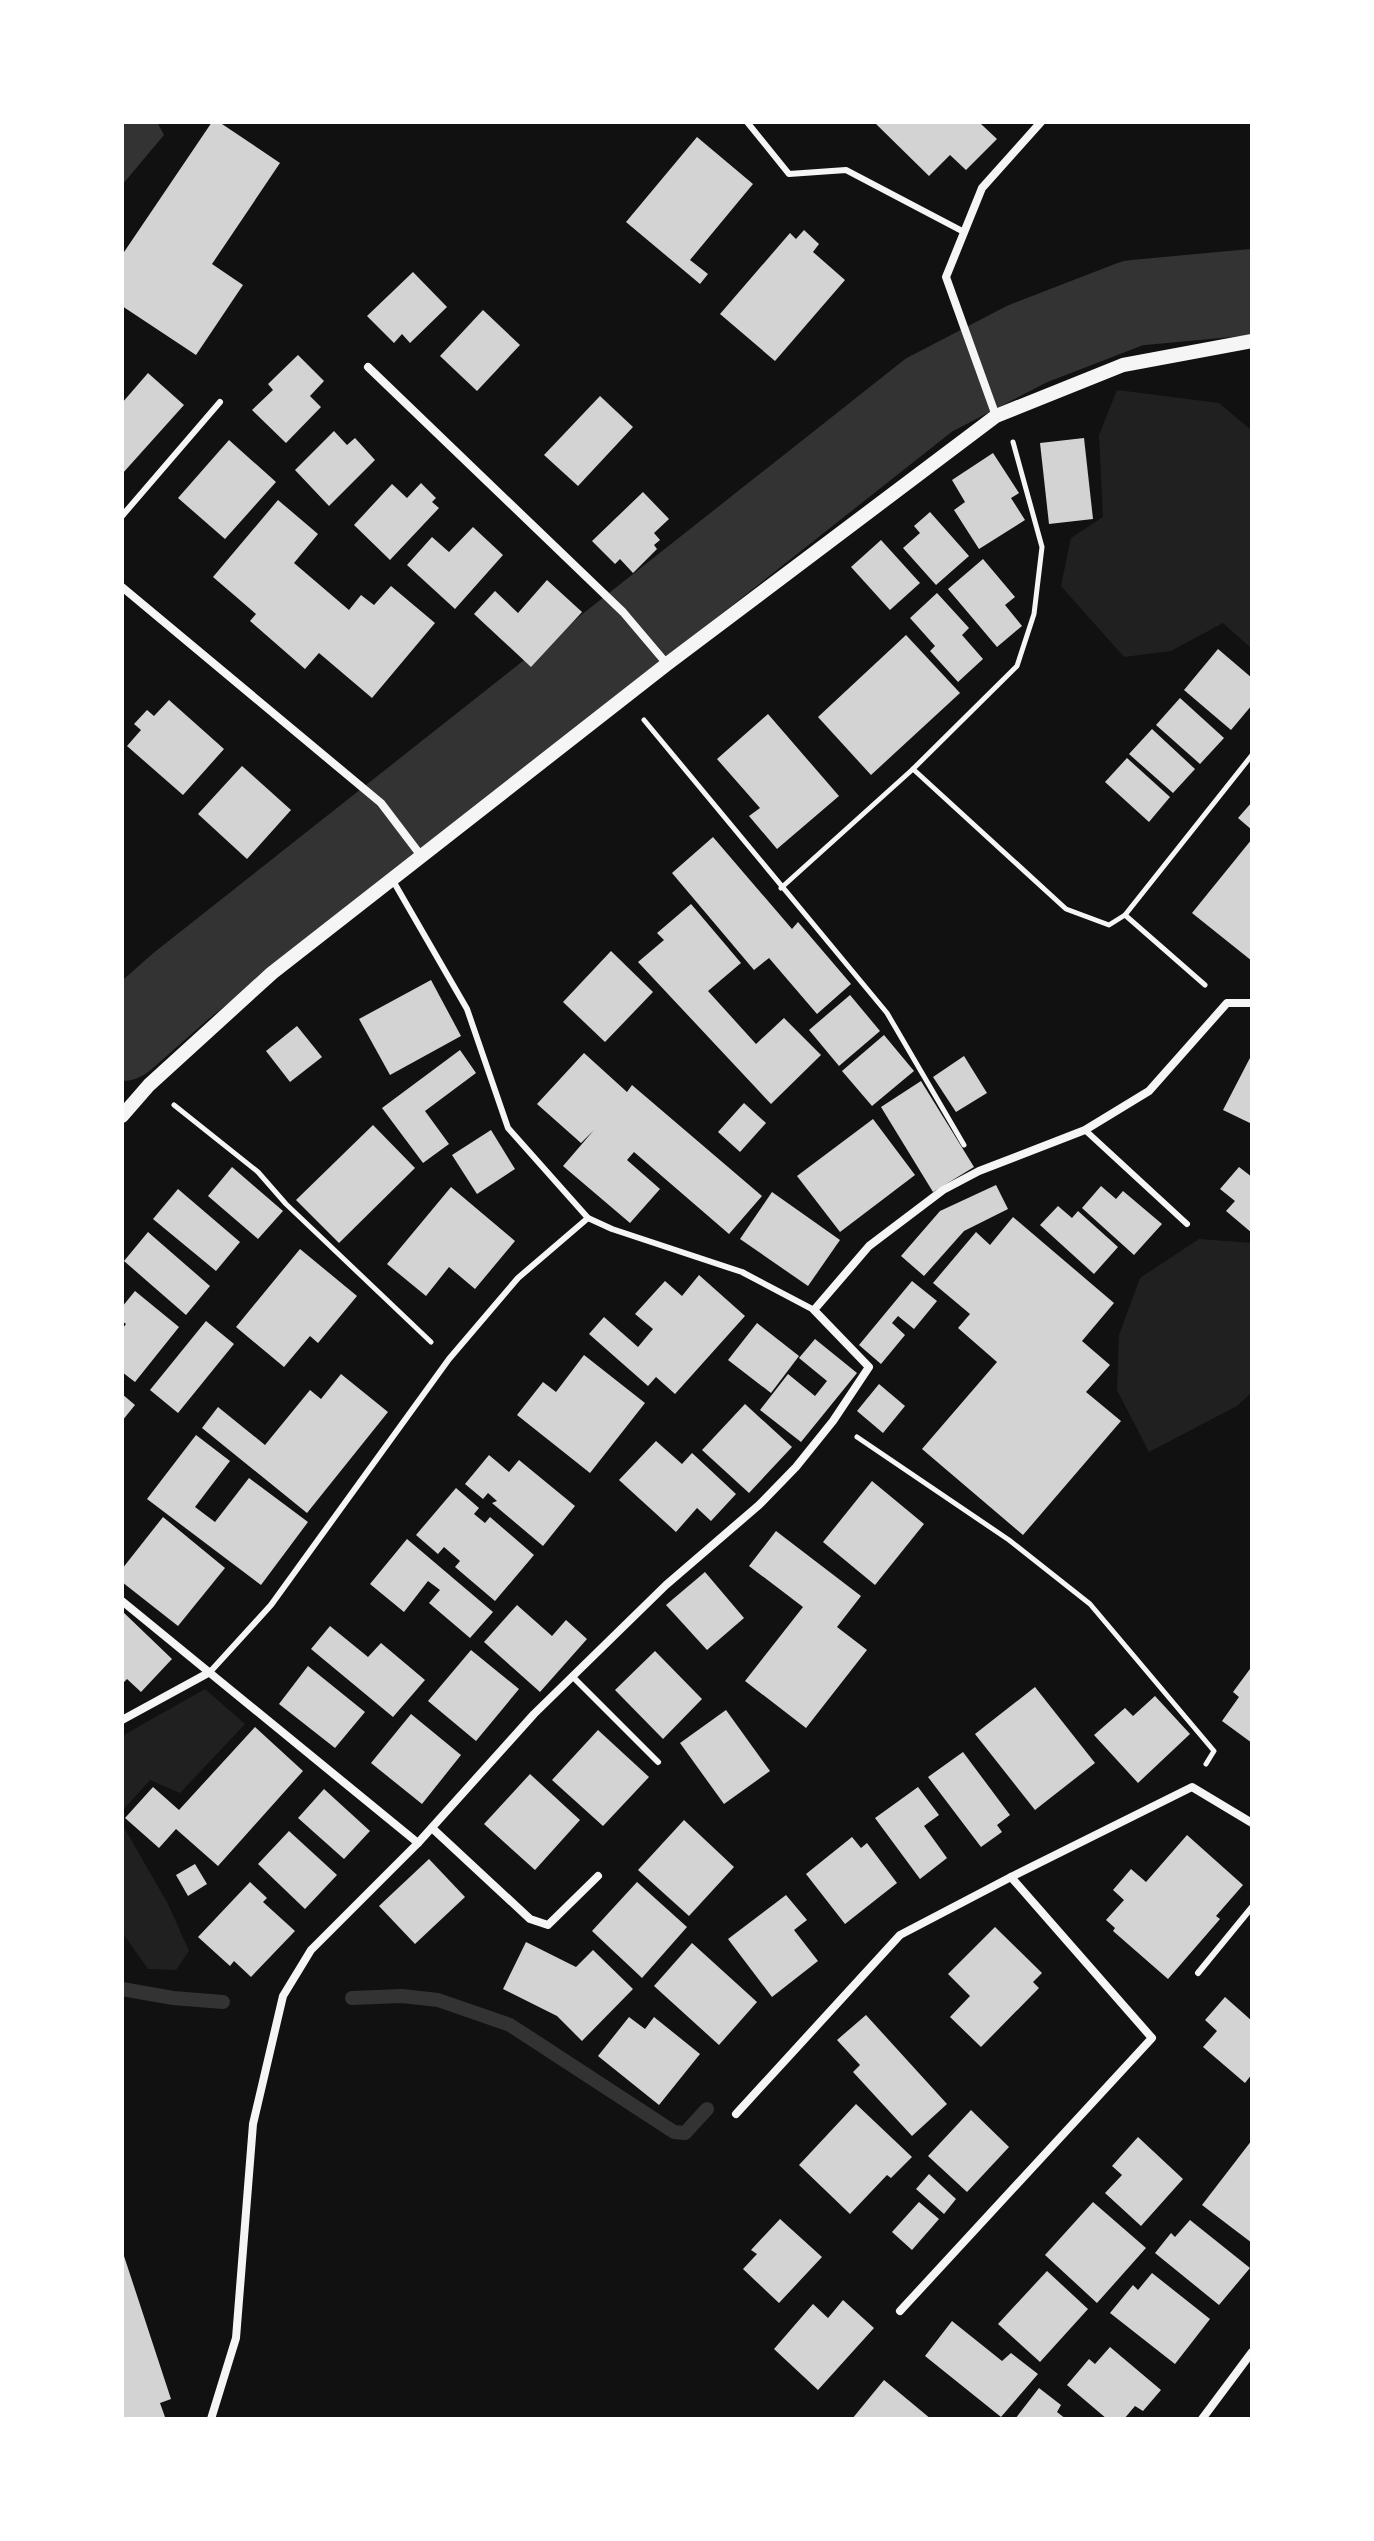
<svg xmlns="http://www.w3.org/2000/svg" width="1374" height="2541" font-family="'Work Sans',sans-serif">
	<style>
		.green { fill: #202020 }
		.water { fill: #333 }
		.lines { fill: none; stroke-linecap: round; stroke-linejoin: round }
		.stream { stroke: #333; stroke-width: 14 }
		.river { stroke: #333; stroke-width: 86 }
		.building { fill: #d3d3d3 }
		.path { stroke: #f5f5f5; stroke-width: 5 }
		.service { stroke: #f5f5f5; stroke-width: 6 }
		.minor { stroke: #f5f5f5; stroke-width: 8 }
		.tertiary { stroke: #f5f5f5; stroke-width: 14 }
	</style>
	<rect width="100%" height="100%" fill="#111"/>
	<g class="green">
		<path d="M1117,390L1219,403L1252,431V649L1223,623L1171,651L1124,657L1061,586L1071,538L1103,517L1099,435Z"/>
		<path d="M1199,1239L1252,1243V1392L1237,1406L1149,1452L1117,1390L1119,1335L1140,1278Z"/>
		<path d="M205,1689L245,1724L180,1793L150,1780L122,1811V1736Z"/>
		<path d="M122,1824L168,1904L189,1951L176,1970L148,1969L122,1932Z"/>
	</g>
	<path class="water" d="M122,122H157L164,135L122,185Z"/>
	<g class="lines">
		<g class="stream">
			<path d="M122,1989L173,1998L223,2002"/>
			<path d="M352,1998L402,1996L438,2000L510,2025L674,2132L685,2133L707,2109"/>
		</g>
		<path class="river" d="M122,1038L181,986L929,395L1027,344L1133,303L1252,292"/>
	</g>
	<g class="building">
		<path d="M212,122H219L280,163L212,264L243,285L196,355L122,306V255Z"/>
		<path d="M878,122H983L981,124L997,139L966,170L950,155L929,176L876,124Z"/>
		<path d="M697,137L753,184L690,260L708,274L700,284L626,222Z"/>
		<path d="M804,230L819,244L813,252L845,280L775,361L720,314L790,233L796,239Z"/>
		<path d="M413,272L447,307L410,343L402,334L394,343L367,316Z"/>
		<path d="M483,310L520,345L477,391L440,356Z"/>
		<path d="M298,355L324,381L310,396L321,407L286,443L252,410L273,390L268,384Z"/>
		<path d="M148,373L184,405L122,474V403Z"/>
		<path d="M600,396L633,427L578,486L544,455Z"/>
		<path d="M334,431L347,445L355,438L375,460L329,506L295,470Z"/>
		<path d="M1084,438L1093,519L1049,524L1040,443Z"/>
		<path d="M229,440L276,482L225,539L178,498Z"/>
		<path d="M993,453L1019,493L1011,498L1025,520L979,549L954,510L965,502L952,480Z"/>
		<path d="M421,483L436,498L432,502L439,508L390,560L354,525L392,484L407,498Z"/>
		<path d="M643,492L669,519L654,533L660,540L654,545L657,549L633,573L620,559L615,564L592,541Z"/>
		<path d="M278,500L318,534L294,563L349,610L361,595L374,605L391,586L435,623L372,698L319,653L305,669L250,621L256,614L213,577Z"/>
		<path d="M930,512L969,556L936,585L903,548L920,533L914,526Z"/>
		<path d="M473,527L503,555L455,609L407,565L432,537L449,552Z"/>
		<path d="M881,540L920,583L890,610L851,567Z"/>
		<path d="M983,559L1015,597L1005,605L1022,626L997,647L948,589Z"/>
		<path d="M547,580L582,612L531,667L474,614L495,591L518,613Z"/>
		<path d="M937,593L969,628L962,635L983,659L958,682L930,651L935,646L910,618Z"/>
		<path d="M906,635L960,693L871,775L818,717Z"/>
		<path d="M1218,649L1252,678V705L1231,730L1184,690Z"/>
		<path d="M1180,698L1224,738L1200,764L1156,725Z"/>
		<path d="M169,700L224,749L183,795L127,746L141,730L134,724L147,710L154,716Z"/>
		<path d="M768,714L839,796L777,849L749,816L760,808L717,759Z"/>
		<path d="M1152,729L1195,769L1173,793L1129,754Z"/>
		<path d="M1127,758L1170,797L1149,822L1105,782Z"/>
		<path d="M242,766L291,810L247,859L198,814Z"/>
		<path d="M1252,802V830L1238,818Z"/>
		<path d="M713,837L792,929L798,922L851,984L817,1014L769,958L754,970L672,873Z"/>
		<path d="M1252,839V961L1192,913Z"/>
		<path d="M691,904L741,963L708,991L756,1044L784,1018L821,1055L771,1104L638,962L664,940L657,933Z"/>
		<path d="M611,951L653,992L605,1042L563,1002Z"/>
		<path d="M431,980L461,1036L390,1075L359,1019Z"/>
		<path d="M850,995L880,1031L839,1066L809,1030Z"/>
		<path d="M297,1026L322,1057L290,1082L266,1051Z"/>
		<path d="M884,1035L914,1071L872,1106L842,1071Z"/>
		<path d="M460,1050L476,1073L425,1111L449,1144L423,1163L382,1108Z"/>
		<path d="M584,1053L627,1092L632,1085L762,1196L729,1234L634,1152L627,1160L660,1189L630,1223L563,1166L594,1130L581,1143L537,1104Z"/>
		<path d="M1252,1054V1124L1223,1110Z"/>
		<path d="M964,1056L987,1093L956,1112L933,1077Z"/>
		<path d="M921,1081L974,1167L933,1192L881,1107Z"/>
		<path d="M744,1103L766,1123L740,1152L718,1132Z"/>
		<path d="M873,1119L915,1175L840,1232L797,1176Z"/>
		<path d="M373,1125L415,1168L339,1243L296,1200Z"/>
		<path d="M491,1130L515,1169L477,1194L452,1155Z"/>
		<path d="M232,1167L283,1211L258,1239L208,1196Z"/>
		<path d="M1239,1167L1252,1177V1233L1226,1211L1235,1201L1220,1189Z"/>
		<path d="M996,1185L1008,1209L964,1231L924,1276L901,1256L940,1211Z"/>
		<path d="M1101,1186L1116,1199L1123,1191L1162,1224L1134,1255L1082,1208Z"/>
		<path d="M451,1187L515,1241L475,1289L449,1267L426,1296L387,1264Z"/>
		<path d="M178,1189L240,1242L216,1271L153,1219Z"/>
		<path d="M772,1192L840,1240L808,1286L740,1239Z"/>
		<path d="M1058,1206L1072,1218L1078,1211L1118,1247L1094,1274L1040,1225Z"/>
		<path d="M1013,1217L1114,1303L1082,1341L1110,1365L1086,1392L1121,1421L1023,1535L922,1449L997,1362L958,1328L970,1314L933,1283L976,1232L990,1245Z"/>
		<path d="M148,1232L210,1286L186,1315L124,1261Z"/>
		<path d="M300,1249L357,1296L318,1343L310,1336L284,1367L236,1327Z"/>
		<path d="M699,1275L745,1316L675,1394L656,1377L648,1386L589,1334L604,1317L638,1347L653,1329L635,1314L665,1281L682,1296Z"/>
		<path d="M912,1281L937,1301L914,1329L898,1316L892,1323L905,1335L881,1364L859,1345Z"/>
		<path d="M135,1291L179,1327L135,1382L122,1372V1329L126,1324L122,1321V1307Z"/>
		<path d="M206,1321L234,1344L178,1413L150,1390Z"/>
		<path d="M757,1323L799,1356L771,1393L728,1360Z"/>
		<path d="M815,1339L857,1373L801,1442L760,1410L788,1374L815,1396L827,1381L799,1358Z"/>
		<path d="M584,1355L645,1403L590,1473L517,1415L543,1382L556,1392Z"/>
		<path d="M341,1374L388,1412L307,1513L202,1428L218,1407L265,1445L310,1390L321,1399Z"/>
		<path d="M879,1384L905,1406L883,1433L857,1411Z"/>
		<path d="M122,1394L135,1405L122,1421Z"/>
		<path d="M745,1404L792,1447L749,1493L702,1450Z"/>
		<path d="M196,1435L230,1461L195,1507L215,1522L249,1478L308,1522L261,1585L147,1499Z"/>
		<path d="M656,1441L682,1464L692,1453L736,1494L711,1521L697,1508L676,1532L619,1480Z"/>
		<path d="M489,1455L509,1472L519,1460L575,1506L543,1546L492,1503L497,1501L488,1493L483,1499L465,1484Z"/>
		<path d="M872,1481L924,1524L875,1585L823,1542Z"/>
		<path d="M456,1488L479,1508L474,1514L485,1523L490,1517L534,1555L495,1601L455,1567L460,1561L444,1547L438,1554L416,1535Z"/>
		<path d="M163,1517L225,1568L178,1626L122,1582V1569Z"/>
		<path d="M776,1531L861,1596L837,1627L867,1650L806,1728L745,1681L803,1607L749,1566Z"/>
		<path d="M407,1539L493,1612L470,1638L429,1603L440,1590L428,1581L404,1612L370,1584Z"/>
		<path d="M705,1572L744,1618L707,1650L666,1605Z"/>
		<path d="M517,1605L552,1636L566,1620L587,1639L540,1692L484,1642Z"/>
		<path d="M122,1611L172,1659L141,1692L127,1679L122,1684Z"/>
		<path d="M330,1626L368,1657L381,1643L425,1680L393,1717L311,1649Z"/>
		<path d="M471,1650L519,1689L476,1741L428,1701Z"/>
		<path d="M655,1651L702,1699L663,1739L615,1690Z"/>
		<path d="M308,1666L365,1712L335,1748L279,1704Z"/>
		<path d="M1250,1669L1252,1671V1743L1222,1721L1239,1697L1233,1692Z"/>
		<path d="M1035,1687L1095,1763L1035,1810L975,1734Z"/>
		<path d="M1155,1696L1190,1734L1138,1783L1094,1735L1125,1708L1133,1716Z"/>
		<path d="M726,1710L770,1771L724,1804L680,1743Z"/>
		<path d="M411,1714L461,1755L422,1804L371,1763Z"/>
		<path d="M255,1727L303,1771L218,1866L176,1829L159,1848L125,1818L153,1787L179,1810Z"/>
		<path d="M598,1730L649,1777L603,1826L552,1780Z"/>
		<path d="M963,1752L1010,1815L997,1825L1002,1832L981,1847L928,1777Z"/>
		<path d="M530,1774L580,1820L535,1870L484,1824Z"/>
		<path d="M918,1787L939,1815L924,1826L947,1858L920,1879L875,1818Z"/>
		<path d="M324,1789L370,1831L344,1859L298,1818Z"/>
		<path d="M684,1820L734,1867L689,1916L638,1870Z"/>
		<path d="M289,1831L337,1875L305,1909L258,1864Z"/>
		<path d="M1187,1835L1243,1885L1216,1916L1220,1919L1168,1979L1113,1931L1115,1928L1106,1920L1124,1900L1113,1890L1131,1869L1146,1882Z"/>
		<path d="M852,1837L861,1848L867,1843L897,1883L845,1924L806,1874Z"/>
		<path d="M429,1859L465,1897L415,1944L379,1906Z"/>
		<path d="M195,1864L207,1884L188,1896L176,1875Z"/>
		<path d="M250,1882L267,1898L263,1902L295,1931L251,1977L234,1961L230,1966L198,1937Z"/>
		<path d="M637,1882L687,1927L642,1978L592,1931Z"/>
		<path d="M786,1895L807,1920L794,1930L818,1961L772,1997L728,1939Z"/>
		<path d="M995,1927L1042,1973L1033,1982L1039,1988L981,2047L950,2017L970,1996L948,1974Z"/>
		<path d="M526,1942L576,1967L593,1950L633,1989L582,2041L557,2016L503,1989Z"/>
		<path d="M692,1943L757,2002L719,2045L654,1986Z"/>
		<path d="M1225,1997L1252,2021V2074L1245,2083L1203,2047L1217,2031L1205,2020Z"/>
		<path d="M866,2015L947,2104L912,2136L853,2072L860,2065L837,2040Z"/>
		<path d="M629,2017L645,2029L654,2017L700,2054L659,2105L598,2056Z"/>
		<path d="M856,2104L912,2157L891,2178L887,2175L850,2214L799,2165Z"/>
		<path d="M971,2110L1009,2147L967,2192L928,2156Z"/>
		<path d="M1138,2137L1183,2179L1141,2226L1105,2193L1122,2175L1112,2166Z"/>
		<path d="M1252,2140V2243L1202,2205Z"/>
		<path d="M929,2174L956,2199L944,2214L916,2189Z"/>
		<path d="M919,2202L939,2219L912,2250L892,2232Z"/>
		<path d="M1093,2202L1146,2248L1097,2303L1045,2255Z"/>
		<path d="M780,2219L822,2257L779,2303L743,2269L757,2254L751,2250Z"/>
		<path d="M1190,2220L1250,2268L1219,2305L1155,2253L1171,2233L1175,2237Z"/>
		<path d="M123,2253L171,2399L160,2403L165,2417L158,2419H124L122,2414Z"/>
		<path d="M1047,2271L1088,2309L1040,2362L998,2324Z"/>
		<path d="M1152,2273L1210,2319L1175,2364L1110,2313L1133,2285L1138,2290Z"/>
		<path d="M843,2300L874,2328L818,2390L774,2349L813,2304L828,2318Z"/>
		<path d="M952,2321L1002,2361L1011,2353L1038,2374L1001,2417L925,2356Z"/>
		<path d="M1110,2347L1161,2390L1143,2411L1135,2406L1124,2419H1107L1067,2385L1089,2359L1095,2364Z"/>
		<path d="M884,2380L931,2419H852Z"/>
		<path d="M1039,2388L1061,2405L1057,2412L1066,2419H1015Z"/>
	</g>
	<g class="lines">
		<g class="path">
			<path d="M644,720L887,1013L964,1145"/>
			<path d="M913,769L1066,909L1109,925L1125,915L1205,985"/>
			<path d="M781,888L913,769L1017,666L1034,614L1042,547L1013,442"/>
			<path d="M1125,915L1252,755"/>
			<path d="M174,1105L258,1172L286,1204L431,1342"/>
			<path d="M857,1437L1009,1540L1090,1604L1214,1751L1206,1764"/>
		</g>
		<g class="service">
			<path d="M747,122L789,174L846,170L964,232"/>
			<path d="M122,516L220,402"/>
			<path d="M392,879L467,1009L508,1128L588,1218"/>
			<path d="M1085,1130L1187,1224"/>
			<path d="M210,1672L271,1605L449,1359L518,1278L588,1218L612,1229L742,1272L814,1310"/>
			<path d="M572,1676L658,1762"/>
			<path d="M1198,1973L1252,1907"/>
		</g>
		<g class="minor">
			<path d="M368,367L623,612L667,664"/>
			<path d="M996,416L946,277L982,188L1041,122"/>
			<path d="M122,587L381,803L422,857"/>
			<path d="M122,1601L418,1843L311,1950L283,1996L253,2124L236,2338L211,2419"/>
			<path d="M122,1720L210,1672"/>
			<path d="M432,1828L530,1919L548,1925L598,1876"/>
			<path d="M418,1843L534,1714L666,1585L759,1505L796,1467L833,1421L869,1367L814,1310L869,1246L943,1190L979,1171L1085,1130L1149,1091L1227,1003H1252"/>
			<path d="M736,2114L900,1935L1011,1877L1192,1787L1252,1823"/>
			<path d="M900,2311L1152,2038L1011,1877"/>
			<path d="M1202,2419L1252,2352"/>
		</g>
		<path class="tertiary" d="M122,1116L149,1085L272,973L667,664L996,416L1123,365L1252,341"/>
	</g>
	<rect width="1374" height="2541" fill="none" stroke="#ffffff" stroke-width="248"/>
</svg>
